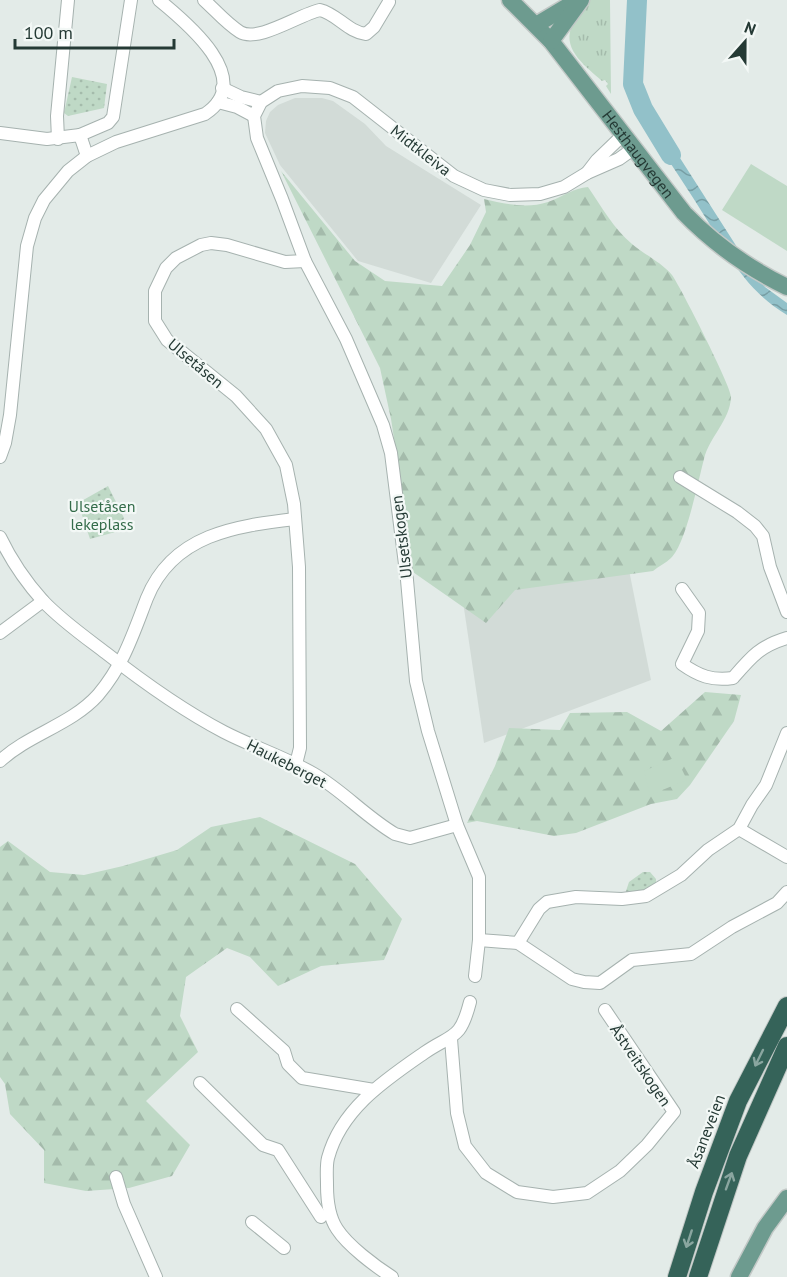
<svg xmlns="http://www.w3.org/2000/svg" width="787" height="1277" font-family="'PT Sans',sans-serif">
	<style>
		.built { fill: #d2dbd7 }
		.grass { fill: url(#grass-tufts) }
		.forest { fill: url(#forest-firs) }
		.park { fill: url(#park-dots) }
		.pitch { fill: #bfd9c6 }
		.water { fill: url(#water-waves) }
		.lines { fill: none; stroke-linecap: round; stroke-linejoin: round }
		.river { stroke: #92c1c9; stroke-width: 20 }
		.minor-casing { stroke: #a6b2af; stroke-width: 14 }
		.major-casing { stroke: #c2c8c6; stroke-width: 19 }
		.highway-casing { stroke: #c2c8c6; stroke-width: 20 }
		.minor { stroke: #fff; stroke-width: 12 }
		.major { stroke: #6d9b8f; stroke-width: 16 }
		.highway { stroke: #356359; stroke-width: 18 }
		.oneway { stroke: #8aa6a0 }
		.labels { text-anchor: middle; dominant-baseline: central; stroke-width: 4.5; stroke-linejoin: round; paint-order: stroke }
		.street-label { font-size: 16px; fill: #253a35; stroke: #f3f8f6 }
		.park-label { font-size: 16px; fill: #346c4a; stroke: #f3f8f6 }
	</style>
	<defs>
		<pattern id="grass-tufts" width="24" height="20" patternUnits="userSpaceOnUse" patternTransform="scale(1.5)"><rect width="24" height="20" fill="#bfd9c6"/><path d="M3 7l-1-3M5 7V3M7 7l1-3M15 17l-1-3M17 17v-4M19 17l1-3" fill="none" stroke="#a4bbab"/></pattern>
		<pattern id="forest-firs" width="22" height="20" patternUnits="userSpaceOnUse" patternTransform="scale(1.5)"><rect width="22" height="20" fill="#bfd9c6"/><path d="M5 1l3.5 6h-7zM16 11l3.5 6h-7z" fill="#a4bbab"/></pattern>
		<pattern id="park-dots" width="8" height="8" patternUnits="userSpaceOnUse" patternTransform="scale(1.5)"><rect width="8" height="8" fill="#bfd9c6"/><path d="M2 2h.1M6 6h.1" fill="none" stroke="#a4bbab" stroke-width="1.8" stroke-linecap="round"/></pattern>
		<pattern id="water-waves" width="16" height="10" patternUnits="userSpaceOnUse" patternTransform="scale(1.5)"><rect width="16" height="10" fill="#92c1c9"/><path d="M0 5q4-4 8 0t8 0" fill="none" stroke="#779ea4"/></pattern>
	</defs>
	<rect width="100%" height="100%" fill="#e3ebe8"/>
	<g class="built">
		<path d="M295,98H322L333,101L365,124L386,146L481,205L431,283L358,261L280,165L265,133L266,121L270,112L278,105Z"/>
		<path d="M629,570L651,680L484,743L462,595Z"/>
	</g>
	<path class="grass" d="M589,0H610L611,94L606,86L608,84L605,80L602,81C587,67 563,51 571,28L569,26Z"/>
	<g class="forest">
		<path d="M281,171L355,261L385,281L442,286L470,245L486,212L484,199C505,204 527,209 548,202C562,197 574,188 588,187C601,206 614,229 632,244C645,255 661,262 672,275C680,286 732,388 731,397C730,421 709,437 704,459C698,481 686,544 671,558C666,563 659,566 653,571L515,590L486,623L410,570L404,503L391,419L380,368Z"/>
		<path d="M705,692L741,695L734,721L690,785L677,799L651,804L576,833L554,836L477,821L467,823L495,766L509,728L560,730L570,713L627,712L661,731Z"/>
		<path d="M260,817L355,864L402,919L384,960L321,966L278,986L250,957L227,948L186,977L180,1016L198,1052L146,1101L190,1145L172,1176L129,1188L86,1191L44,1183V1150L10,1114L5,1084L0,1077V847L8,841L50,872L84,875L123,866L177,850L211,827Z"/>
	</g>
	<g class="park">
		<path d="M72,77L107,84L104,108L68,116L64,113Z"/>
		<path d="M108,486L124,518L119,531L90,539L78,503Z"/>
		<path d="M643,872H650L656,879V888L625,894L629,882Z"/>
	</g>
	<g class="pitch">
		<path d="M751,164L787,186V251L722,210Z"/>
		<path d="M676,757L687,780L650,795L644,771Z"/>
	</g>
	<path class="water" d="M664,133L751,269L765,287L787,303V315C745,289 732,260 707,220C689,191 670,162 651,134Z"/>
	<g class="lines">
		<path class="river" d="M637,0L633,84L643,109L671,155"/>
		<g class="minor-casing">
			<g id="minor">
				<path d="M204,0C215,10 227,24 240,32C258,43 300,14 320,10C337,14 348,32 366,34L374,27L389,2"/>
				<path d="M222,88L241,97L261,102"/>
				<path d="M218,102L237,107L254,116"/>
				<path d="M0,133L47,139L80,135L87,156"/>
				<path d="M80,135L108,123L113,117L131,0"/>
				<path d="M58,139L57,116L68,0"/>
				<path d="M587,173L597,160L623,135"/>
				<path d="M0,457L5,443L10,415L27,246L35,218L44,200L68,171L87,156L116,142L205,114C257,80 186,22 159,0"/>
				<path d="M680,477L737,512L755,526L763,536L770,567L787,612"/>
				<path d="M0,537C11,560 26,582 43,601C62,621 85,637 106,653C143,682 182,710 224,732C253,747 285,757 314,774C343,791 366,817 395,834L410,838L457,825"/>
				<path d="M682,589L699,613L698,631L682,664C699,676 712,681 733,678C751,657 760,646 787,638"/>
				<path d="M0,633L43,601"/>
				<path d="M0,761C29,734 71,725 98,695C124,664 133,634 147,598C173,534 236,526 295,519"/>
				<path d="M296,764L300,748L299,567L294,504L286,465L266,429L236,396L167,340L155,321V291L166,268L176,258L201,245L211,243L227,245L285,262L305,261"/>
				<path d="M739,829L787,857"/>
				<path d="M479,940L518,943L572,979L584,982L600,983L632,960L691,954L732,927L777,903L787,892"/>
				<path d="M518,943L539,909L547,902L576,897L622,899L646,896L681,875L708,850L739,829L752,805L766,785L787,733"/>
				<path d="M475,976L479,940V877L457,825L428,731L416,681L407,580L391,453L383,425L346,339L305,261L282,199L257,138L254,116L261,102L278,91L302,86L330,88L353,97L454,176L484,190L510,195L540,194L564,187L587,173L619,159L633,149"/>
				<path d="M237,1009L284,1051L288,1064L302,1078L374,1090"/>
				<path d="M451,1039L457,1113L465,1146L486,1173L517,1192L553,1197L587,1193L620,1171L647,1145L674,1112L605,1010"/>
				<path d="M200,1083L263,1145L278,1150L321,1217"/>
				<path d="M116,1177L124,1204L156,1277"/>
				<path d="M252,1222L284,1248"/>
				<path d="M392,1277C375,1266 348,1246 337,1229C329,1217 327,1199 327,1185C327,1176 326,1166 328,1158C341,1109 385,1080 424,1053C453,1033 460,1041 470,1002"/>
			</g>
		</g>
		<g class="major-casing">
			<g id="major">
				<path id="s1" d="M510,0L551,41L684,213C715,245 748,268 787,287"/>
				<path d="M536,25L578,0"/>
				<path d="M551,41L581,0"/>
				<path d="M739,1277L765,1228L787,1198"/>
			</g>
		</g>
		<g class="highway-casing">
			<g id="highway">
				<path d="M677,1277L704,1192L738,1101L787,1006"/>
				<path d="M698,1277L738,1156L787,1046"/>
			</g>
		</g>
		<use href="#minor" class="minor"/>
		<use href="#major" class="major"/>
		<use href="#highway" class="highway"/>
	</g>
	<defs><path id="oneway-shaft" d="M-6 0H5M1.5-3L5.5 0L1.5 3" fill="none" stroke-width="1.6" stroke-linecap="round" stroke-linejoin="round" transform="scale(1.5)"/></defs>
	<g class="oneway">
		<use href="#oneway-shaft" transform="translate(759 1058) rotate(116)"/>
		<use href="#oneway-shaft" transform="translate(729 1181) rotate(-70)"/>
		<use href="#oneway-shaft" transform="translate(689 1239) rotate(108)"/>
	</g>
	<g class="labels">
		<g class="street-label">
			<text transform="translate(421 150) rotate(38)">Midtkleiva</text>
			<text stroke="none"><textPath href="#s1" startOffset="201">Hesthaugvegen</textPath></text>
			<text transform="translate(196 363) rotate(40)">Ulsetåsen</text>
			<text transform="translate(401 537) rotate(-97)">Ulsetskogen</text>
			<text transform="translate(287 763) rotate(27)">Haukeberget</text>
			<text transform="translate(641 1065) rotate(56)">Åstveitskogen</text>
			<text transform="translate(706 1131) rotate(-69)">Åsaneveien</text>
		</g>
		<g class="park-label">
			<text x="102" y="506">Ulsetåsen<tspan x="102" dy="18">lekeplass</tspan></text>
		</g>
	</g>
	<g transform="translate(745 42) rotate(21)" stroke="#f3f8f6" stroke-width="4.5" paint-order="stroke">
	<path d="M0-4.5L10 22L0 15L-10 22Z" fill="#253a35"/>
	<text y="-9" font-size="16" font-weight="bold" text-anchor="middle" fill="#253a35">N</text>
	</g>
	<path d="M15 39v9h159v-9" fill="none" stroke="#253a35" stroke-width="3"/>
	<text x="24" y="39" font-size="18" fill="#253a35" stroke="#f3f8f6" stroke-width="4.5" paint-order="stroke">100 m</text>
</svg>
